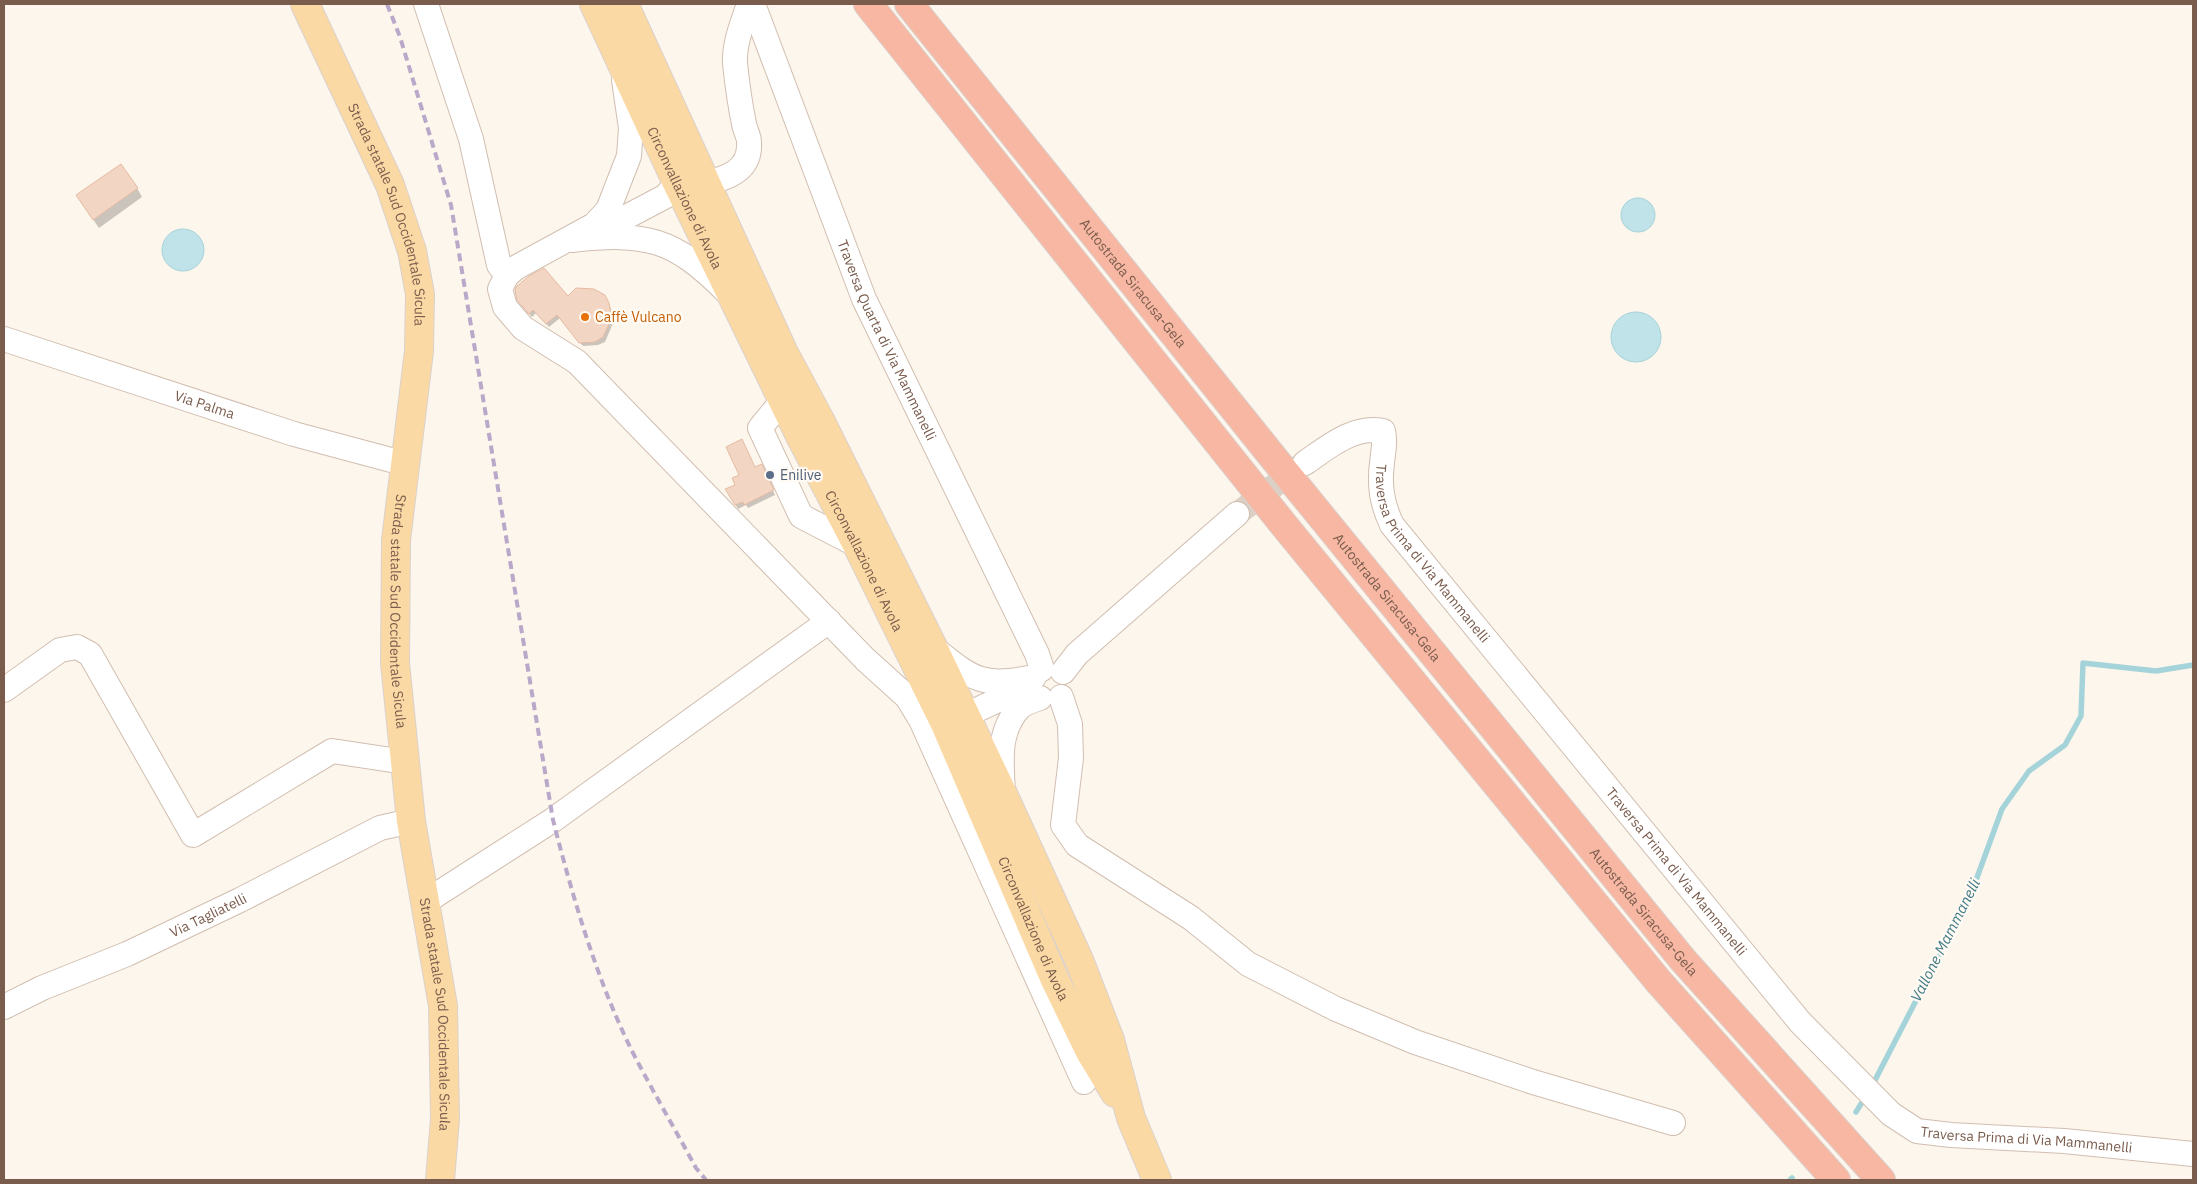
<svg xmlns="http://www.w3.org/2000/svg" width="2197" height="1184" font-family="'IBM Plex Sans',sans-serif">
	<style>
		.water { fill: #bfe3e8; stroke: #a5d3da }
		.shadow { fill: #0003 }
		.lines { fill: none; stroke-linecap: round; stroke-linejoin: round }
		.stream { stroke: #a5d3da; stroke-width: 5.5 }
		.building { fill: #f3d5c3; stroke: #e6bba3 }
		.minor-tunnel { stroke: #dcd0c4; stroke-width: 24; stroke-dasharray: 24 12; stroke-linecap: butt }
		.minor-casing { stroke: #d1beb0; stroke-width: 26 }
		.major-casing { stroke: #dad1cd; stroke-width: 30 }
		.highway-casing { stroke: #dad1cd; stroke-width: 30 }
		.minor { stroke: #fff; stroke-width: 24 }
		.major { stroke: #fbd9a5; stroke-width: 28 }
		.highway { stroke: #f7b7a3; stroke-width: 28 }
		.rail { stroke: #b9a8c9; stroke-width: 4; stroke-dasharray: 8 5; stroke-linecap: butt }
		.food-dot { fill: #e8710a; stroke: #fffaf3; stroke-width: 2 }
		.service-dot { fill: #5c6f8a; stroke: #fffaf3; stroke-width: 2 }
		.labels { text-anchor: middle; dominant-baseline: central; stroke-width: 4.5; stroke-linejoin: round; paint-order: stroke }
		.street-label { font-size: 14px; fill: #7a5c4d; stroke: #fffaf3 }
		.food-label { font-size: 14px; fill: #c56008; stroke: #fffaf3; text-anchor: start }
		.service-label { font-size: 14px; fill: #4e5e75; stroke: #fffaf3; text-anchor: start }
		.water-label { font-size: 15px; font-style: italic; fill: #437c86; stroke: #fffaf3 }
	</style>
	<rect width="100%" height="100%" fill="#fdf6ec"/>
	<g class="water">
		<circle cx="1638" cy="215" r="17"/>
		<circle cx="183" cy="250" r="21"/>
		<circle cx="1636" cy="337" r="25"/>
	</g>
	<g class="shadow">
		<path d="M137,188L142,197L99,228L83,205Z"/>
		<path d="M604,296L611,309L613,323L605,342L598,345L583,346L560,318L549,327L536,313L532,317L521,305L568,298Z"/>
		<path d="M755,468L763,469L775,495L748,508L746,505L738,509L727,490L736,485Z"/>
	</g>
	<g class="lines">
		<g class="stream">
			<path d="M1872,1086L1971,894L2002,809L2029,771L2065,745L2081,716L2083,663L2156,671L2193,665"/>
			<path d="M1856,1112L1866,1096"/>
			<path d="M1790,1180L1792,1178"/>
		</g>
	</g>
	<g class="building">
		<path d="M121,164L138,188L93,220L76,195Z"/>
		<path d="M544,268L568,296L576,288L594,289L605,295L609,303L612,318L603,337L595,342L579,343L557,315L546,324L533,310L529,314L517,300L515,290L516,287L529,276Z"/>
		<path d="M742,439L755,467L762,464L774,490L744,505L743,502L735,505L725,489L735,485L732,478L739,475L726,447Z"/>
	</g>
	<g class="lines">
		<path class="minor-tunnel" d="M1237,514L1303,464"/>
		<g class="minor-casing">
			<g id="minor">
				<path d="M426,4L471,139L499,265L507,275"/>
				<path id="s1" d="M753,4L864,299L1037,654L1042,669"/>
				<path d="M624,80L631,128L629,156L608,210L594,225L517,267L507,275L500,289L505,307L523,328L577,362L865,659L907,697L921,720L1084,1082"/>
				<path d="M704,183C727,179 751,170 749,142C749,136 745,130 744,124C740,104 737,83 735,63C734,43 743,22 749,4"/>
				<path d="M592,235L666,196L677,183L684,169"/>
				<path d="M572,240C646,232 673,238 726,291"/>
				<path id="s2" d="M4,339L294,434L406,464"/>
				<path d="M783,400L760,428L801,516L857,545"/>
				<path id="s3" d="M1305,463C1328,447 1354,425 1383,431C1386,443 1383,451 1382,463C1379,486 1382,504 1392,525L1800,1022L1891,1114L1917,1131L1951,1135L2064,1141L2193,1154"/>
				<path d="M935,649C974,681 983,687 1034,677"/>
				<path d="M1063,672L1077,654L1237,514"/>
				<path d="M4,690L60,650L77,647L90,654L193,835L332,751L405,762"/>
				<path d="M1061,697L1070,724L1071,758L1063,825L1077,845L1191,918L1248,964L1336,1009L1415,1042L1533,1082L1673,1123"/>
				<path d="M949,723L1030,685"/>
				<path d="M1003,790C1001,761 998,731 1019,708C1024,703 1034,700 1040,698"/>
				<path d="M425,902L553,820L829,621"/>
				<path id="s4" d="M4,1007L42,988L127,954L240,900L380,828L411,821"/>
			</g>
		</g>
		<g class="major-casing">
			<g id="major">
				<path id="s5" d="M305,4L390,185L412,251L420,294L419,351L396,540L395,663L411,821L443,1006L445,1119L440,1180"/>
				<path id="s6" d="M594,4L677,183L799,434L857,545L945,724L1055,980L1090,1052L1115,1093"/>
				<path d="M624,4L784,353L820,420L933,647L1003,794L1079,960L1110,1040L1131,1118L1157,1180"/>
			</g>
		</g>
		<g class="highway-casing">
			<g id="highway">
				<path d="M868,4L1283,524L1659,982L1836,1180"/>
				<path id="s7" d="M909,4L1276,461L1683,960L1881,1180"/>
			</g>
		</g>
		<use href="#minor" class="minor"/>
		<use href="#major" class="major"/>
		<use href="#highway" class="highway"/>
		<path class="rail" d="M387,4L400,37L451,205L553,820C573,898 596,978 632,1051C652,1090 675,1129 696,1168L706,1180"/>
	</g>
	<circle class="food-dot" cx="585" cy="317" r="5"/>
	<circle class="service-dot" cx="770" cy="475" r="5"/>
	<g class="labels">
		<g class="street-label">
			<text stroke="none"><textPath href="#s6" startOffset="214">Circonvallazione di Avola</textPath></text>
			<text stroke="none"><textPath href="#s5" startOffset="228">Strada statale Sud Occidentale Sicula</textPath></text>
			<text stroke="none"><textPath href="#s7" startOffset="358">Autostrada Siracusa-Gela</textPath></text>
			<text stroke="none"><textPath href="#s1" startOffset="362">Traversa Quarta di Via Mammanelli</textPath></text>
			<text stroke="none"><textPath href="#s2" startOffset="211">Via Palma</textPath></text>
			<text stroke="none"><textPath href="#s3" startOffset="226">Traversa Prima di Via Mammanelli</textPath></text>
			<text stroke="none"><textPath href="#s6" startOffset="619">Circonvallazione di Avola</textPath></text>
			<text stroke="none"><textPath href="#s7" startOffset="762">Autostrada Siracusa-Gela</textPath></text>
			<text stroke="none"><textPath href="#s5" startOffset="632">Strada statale Sud Occidentale Sicula</textPath></text>
			<text stroke="none"><textPath href="#s3" startOffset="631">Traversa Prima di Via Mammanelli</textPath></text>
			<text stroke="none"><textPath href="#s7" startOffset="1168">Autostrada Siracusa-Gela</textPath></text>
			<text stroke="none"><textPath href="#s4" startOffset="224">Via Tagliatelli</textPath></text>
			<text stroke="none"><textPath href="#s6" startOffset="1024">Circonvallazione di Avola</textPath></text>
			<text stroke="none"><textPath href="#s5" startOffset="1038">Strada statale Sud Occidentale Sicula</textPath></text>
			<text stroke="none"><textPath href="#s3" startOffset="1096">Traversa Prima di Via Mammanelli</textPath></text>
		</g>
		<g class="food-label">
			<text x="595" y="317">Caffè Vulcano</text>
		</g>
		<g class="service-label">
			<text x="780" y="475">Enilive</text>
		</g>
		<g class="water-label">
			<text transform="translate(1945 940) rotate(-63)">Vallone Mammanelli</text>
		</g>
	</g>
	<rect width="2197" height="1184" fill="none" stroke="#7a5c4d" stroke-width="10"/>
</svg>
